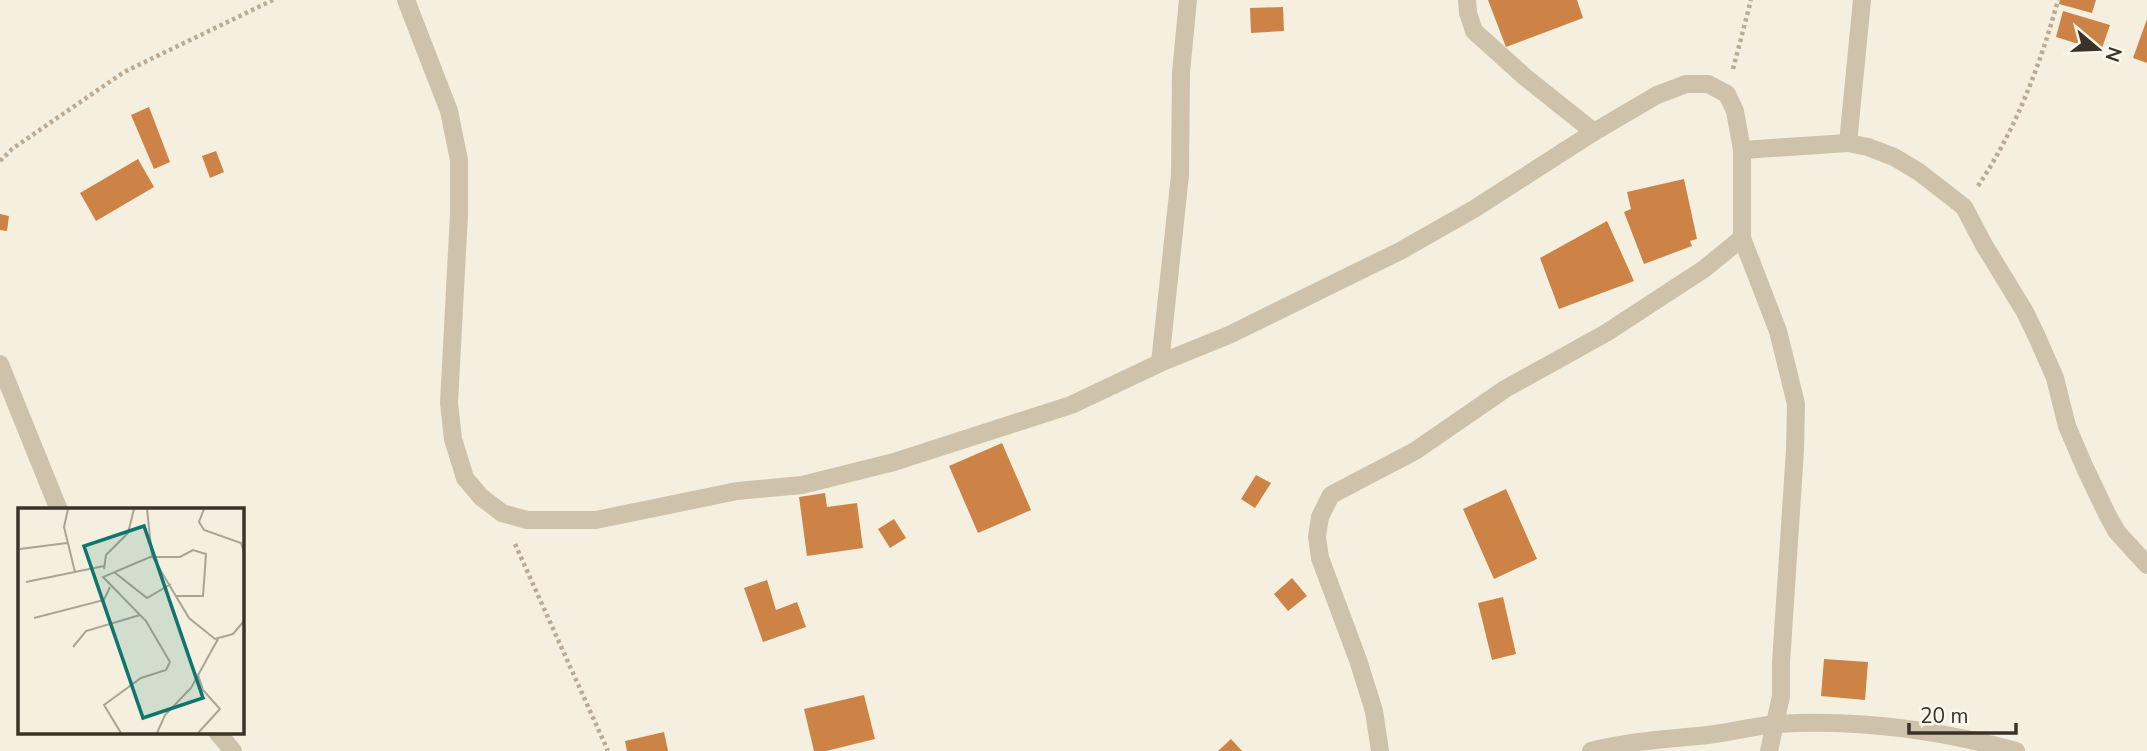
<svg xmlns="http://www.w3.org/2000/svg" width="2147" height="751" font-family="'Nunito Sans',sans-serif">
	<style>
		.building { fill: #cc8345 }
		.lines { fill: none; stroke-linecap: round; stroke-linejoin: round }
		.path { stroke: #baac94; stroke-width: 4.5; stroke-dasharray: 3.5 3.5; stroke-linecap: butt }
		.minor { stroke: #cec2aa; stroke-width: 18 }
		.inset-road { fill: none; stroke: #aaa497; stroke-width: 2 }
		.view { fill: #0f766e; fill-opacity: 0.15; stroke: #0f766e; stroke-width: 3.5 }
		.inset-edge { fill: none; stroke: #3b332a; stroke-width: 3.5 }
	</style>
	<rect width="100%" height="100%" fill="#f4efdf"/>
	<g class="building">
		<path d="M1488,0H1577L1583,18L1506,47Z"/>
		<path d="M2060,0H2096L2092,13L2059,4Z"/>
		<path d="M1283,7L1284,31L1251,33L1250,8Z"/>
		<path d="M2063,11L2110,25L2101,51L2056,37Z"/>
		<path d="M2147,19V63L2133,58Z"/>
		<path d="M149,107L170,162L154,169L131,115Z"/>
		<path d="M216,151L224,172L210,178L202,156Z"/>
		<path d="M138,159L154,187L96,221L80,193Z"/>
		<path d="M1684,179L1697,239L1690,241L1692,246L1644,264L1624,212L1631,209L1627,192Z"/>
		<path d="M0,214L9,216L7,231L0,230Z"/>
		<path d="M1607,221L1634,281L1559,309L1540,258Z"/>
		<path d="M1002,443L1031,510L978,533L949,466Z"/>
		<path d="M1256,475L1271,483L1255,508L1241,499Z"/>
		<path d="M1506,489L1537,559L1494,579L1463,509Z"/>
		<path d="M825,493L827,507L857,503L863,548L807,556L799,497Z"/>
		<path d="M894,519L906,538L890,548L878,529Z"/>
		<path d="M1292,578L1307,596L1288,611L1274,594Z"/>
		<path d="M767,580L776,610L797,602L806,627L763,642L744,588Z"/>
		<path d="M1503,597L1516,654L1492,660L1478,603Z"/>
		<path d="M1824,659L1868,662L1865,700L1821,696Z"/>
		<path d="M864,695L875,739L826,751H814L804,709Z"/>
		<path d="M664,732L668,751H627L625,741Z"/>
		<path d="M1231,739L1242,751H1218Z"/>
	</g>
	<g class="lines">
		<g class="path">
			<path d="M1733,69L1751,0"/>
			<path d="M0,161L12,149L124,72L273,0"/>
			<path d="M1978,186C2016,129 2040,66 2058,0"/>
			<path d="M515,544L608,751"/>
		</g>
		<g class="minor">
			<path d="M406,0L449,111L459,160V214L449,403L453,439L465,478L481,497L502,513L527,520H596L737,491L802,485L894,462L1071,405L1160,363L1229,335L1400,251L1474,209L1594,132L1657,95L1686,84H1708L1727,94L1735,111L1742,150V238L1778,331L1796,404L1795,450L1781,663V696L1769,751"/>
			<path d="M1467,0L1468,13L1474,31L1525,77L1594,132"/>
			<path d="M1848,143L1862,0"/>
			<path d="M1742,150L1848,143L1868,147L1894,157L1919,172L1964,207L1984,245L2025,312L2037,337L2055,378L2067,426L2085,468L2108,516L2117,532L2147,565"/>
			<path d="M1160,363L1180,175L1181,72L1188,0"/>
			<path d="M0,364L59,510"/>
			<path d="M217,732L233,751"/>
			<path d="M1380,751L1374,711L1358,660L1320,558L1317,537L1320,517L1331,495L1415,451L1505,389L1606,333L1704,269L1742,238"/>
			<path d="M1591,751C1629,741 1669,739 1708,735C1731,732 1754,726 1777,724C1858,719 1938,730 2016,751"/>
		</g>
	</g>
	<g transform="translate(18 508)">
		<rect width="226" height="226" fill="#f4efdf"/>
		<path class="inset-road" d="M50,1L46,19L57,64M129,1L134,48L171,110L197,131L215,126L226,113M186,1L181,14L186,22L223,35L226,44M2,41L49,35M86,61L88,47L110,25L116,1M96,64L129,90L153,76M8,74L86,58M16,110L86,92L92,79M55,139L68,123L122,107M180,167L185,182L202,201L180,225M103,225L86,197L123,170L148,162L152,154L128,113L85,69L132,49H162L175,42L188,46L185,88H157M139,225L147,207L173,180L200,131"/>
		<path class="view" d="M126,18L185,190L125,210L66,38Z"/>
		<rect width="226" height="226" class="inset-edge"/>
	</g>
	<g transform="translate(2098 49) rotate(109)" stroke="#fbf7ec" stroke-width="5" paint-order="stroke">
	<path d="M0-5L12 26L0 18L-12 26Z" fill="#3b332a"/>
	<text y="-10" font-size="19" font-weight="bold" text-anchor="middle" fill="#3b332a">N</text>
	</g>
	<path d="M1909 723v10h107v-10" fill="none" stroke="#3b332a" stroke-width="3.5"/>
	<text x="1920" y="723" font-size="21" fill="#3b332a" stroke="#fbf7ec" stroke-width="5" paint-order="stroke">20 m</text>
</svg>
